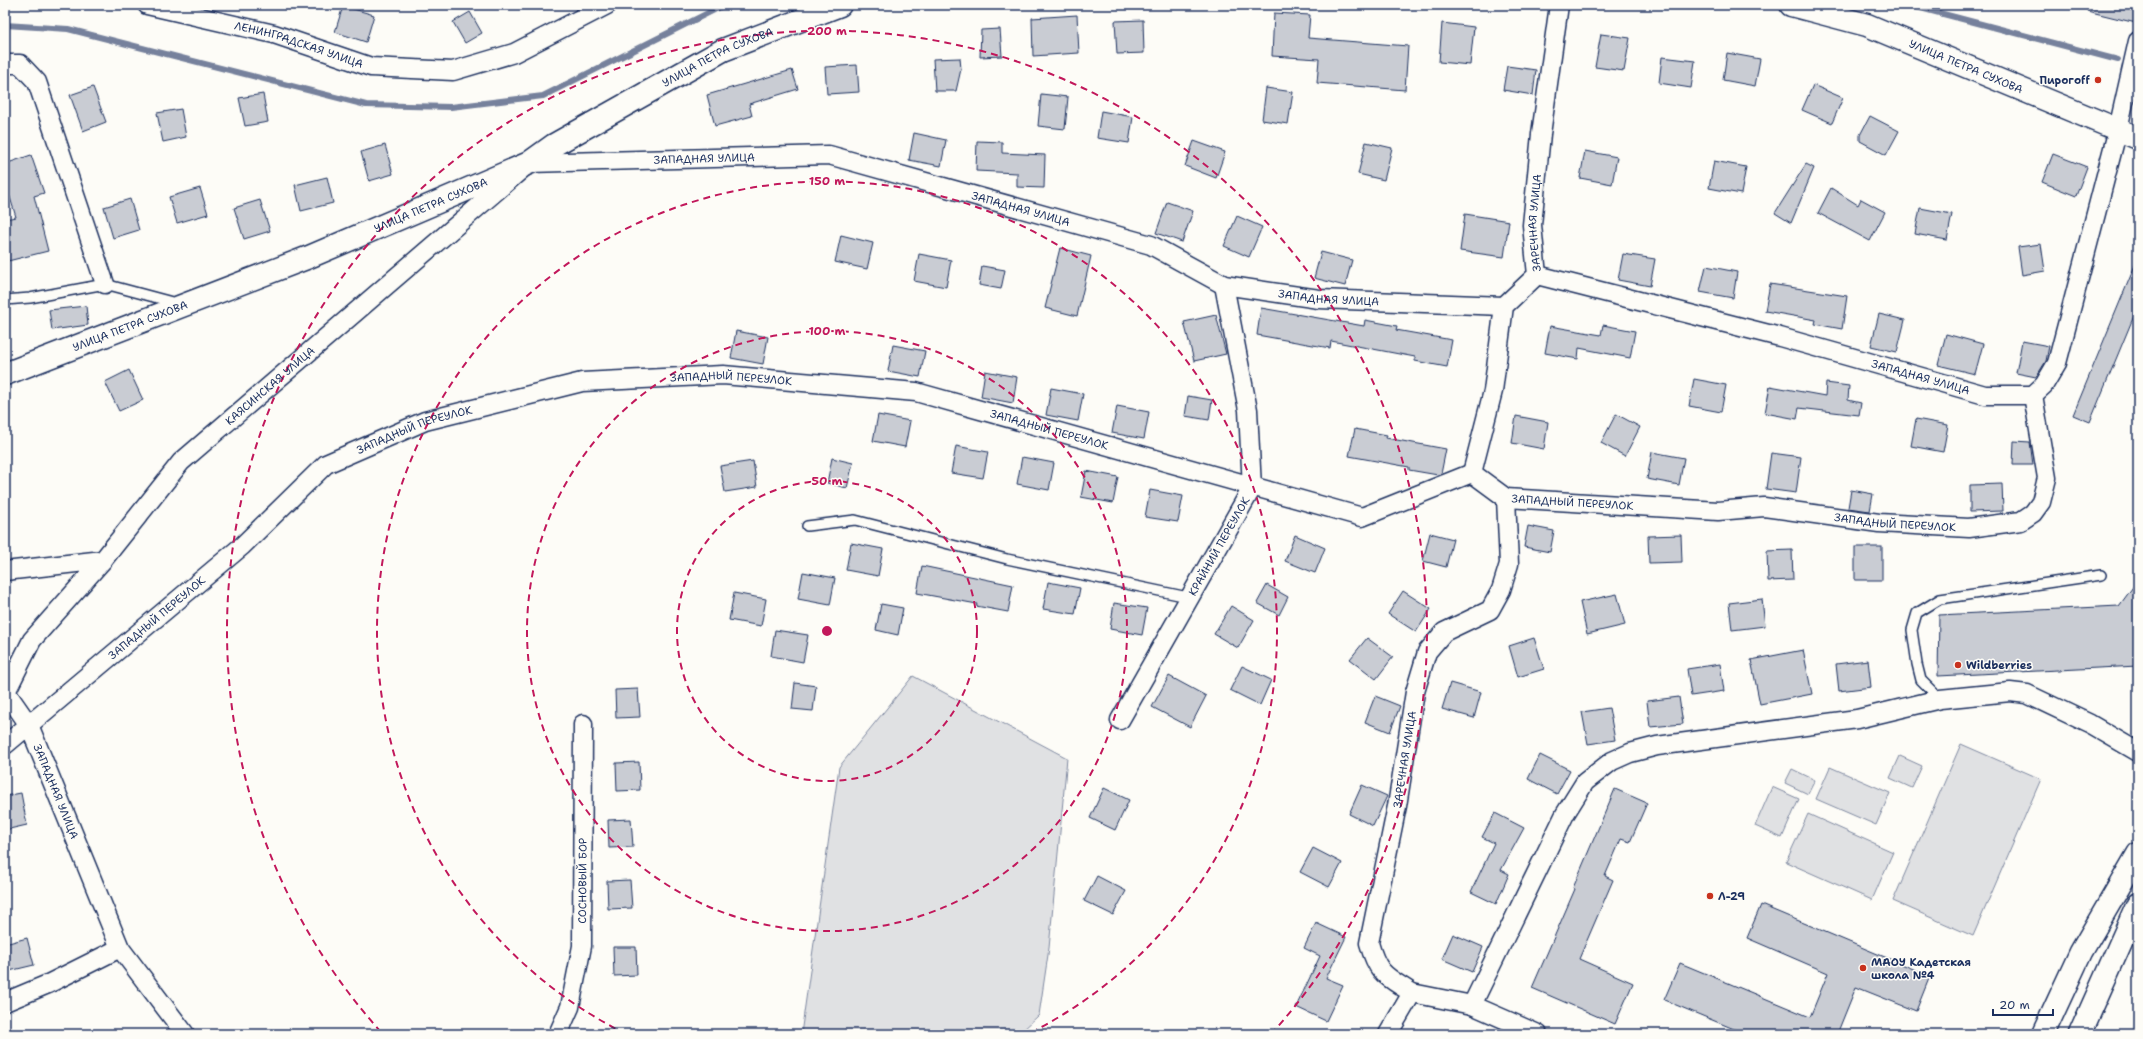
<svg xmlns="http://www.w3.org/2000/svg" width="2143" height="1039" font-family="'Shantell Sans',sans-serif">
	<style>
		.built { fill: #edeeec }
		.green { fill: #e0e1e3; stroke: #7e88a0 }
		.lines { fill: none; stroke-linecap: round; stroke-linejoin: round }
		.stream { stroke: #76819c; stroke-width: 6 }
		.building { fill: #c9ccd3; stroke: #1b2f5e }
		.lane-casing { stroke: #1b2f5e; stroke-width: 12 }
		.street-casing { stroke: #1b2f5e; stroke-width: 21 }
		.secondary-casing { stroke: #1b2f5e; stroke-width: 25 }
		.primary-casing { stroke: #1b2f5e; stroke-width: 25 }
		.lane { stroke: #fdfcf7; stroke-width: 9 }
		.street { stroke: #fdfcf7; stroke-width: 18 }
		.secondary { stroke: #fdfcf7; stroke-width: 22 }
		.primary { stroke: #fdfcf7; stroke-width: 22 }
		.ring { fill: none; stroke: #c2185b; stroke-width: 2; stroke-dasharray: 7 5 }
		.poi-dot { fill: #c8321e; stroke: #fdfcf7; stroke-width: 1.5 }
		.labels { text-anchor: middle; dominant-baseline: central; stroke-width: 3; stroke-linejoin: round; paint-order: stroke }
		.street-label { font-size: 11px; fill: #1b2f5e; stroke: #fdfcf7 }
		.poi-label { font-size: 11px; font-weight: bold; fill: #1b2f5e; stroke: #fdfcf7; text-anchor: start }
		.centre { fill: #c2185b; stroke: #fdfcf7; stroke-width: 2 }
		.ring-label { font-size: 12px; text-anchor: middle; font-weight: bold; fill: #c2185b; stroke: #fdfcf7; stroke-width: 3; stroke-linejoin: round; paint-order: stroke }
	</style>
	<rect width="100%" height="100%" fill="#fdfcf7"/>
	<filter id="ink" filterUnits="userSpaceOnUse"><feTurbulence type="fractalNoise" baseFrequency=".025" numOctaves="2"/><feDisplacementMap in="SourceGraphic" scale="8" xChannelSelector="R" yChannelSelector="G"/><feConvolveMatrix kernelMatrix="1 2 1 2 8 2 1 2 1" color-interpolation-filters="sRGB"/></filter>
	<g filter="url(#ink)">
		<path class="built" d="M2138,1014V1034H2128Z"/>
		<g class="green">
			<path d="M913,676L1067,758L1049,948L1039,1015L1019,1034H801L839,767Z"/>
			<path d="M1961,744L2041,779L1973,936L1893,901Z"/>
			<path d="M1900,756L1922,766L1912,788L1890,778Z"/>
			<path d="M1830,767L1890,793L1876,825L1816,799Z"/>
			<path d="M1792,769L1815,780L1808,794L1785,783Z"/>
			<path d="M1772,787L1799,799L1782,838L1755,826Z"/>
			<path d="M1808,814L1893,852L1872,900L1786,862Z"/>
		</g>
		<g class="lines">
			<g class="stream">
				<path d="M1909,5L2118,60"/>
				<path d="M5,25L68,29L366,105L451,107L543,96L724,5"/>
			</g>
		</g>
		<g class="building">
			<path d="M2088,5H2138L2136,23L2087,11Z"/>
			<path d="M343,6L374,15L366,42L335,32Z"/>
			<path d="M470,12L482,33L465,43L453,22Z"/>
			<path d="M1274,13L1310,15L1308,38L1408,46L1405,90L1317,83L1319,59L1272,56Z"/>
			<path d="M1077,15L1079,53L1033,56L1032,18Z"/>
			<path d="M1143,20L1144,53L1117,54L1115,21Z"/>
			<path d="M1442,23L1474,27L1470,65L1439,62Z"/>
			<path d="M1000,29L1002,56L980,57L981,30Z"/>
			<path d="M1601,34L1630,38L1624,71L1595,67Z"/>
			<path d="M1727,53L1760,59L1755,86L1723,80Z"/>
			<path d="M1662,57L1695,61L1691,88L1659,83Z"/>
			<path d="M960,58L961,69L956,91H935L933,59Z"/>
			<path d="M857,65L859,92L827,94L825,67Z"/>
			<path d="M1507,66L1536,70L1533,95L1503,90Z"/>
			<path d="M792,70L798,89L749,104L752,116L715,126L707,95Z"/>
			<path d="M1813,85L1843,98L1832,123L1802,110Z"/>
			<path d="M93,87L106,122L83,131L70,95Z"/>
			<path d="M1266,88L1293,92L1288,124L1262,120Z"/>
			<path d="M263,94L268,122L245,126L239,98Z"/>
			<path d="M1041,94L1068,97L1065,129L1038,126Z"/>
			<path d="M181,109L186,137L163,142L157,113Z"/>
			<path d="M1101,111L1133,117L1129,143L1097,138Z"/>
			<path d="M1870,116L1899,131L1886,155L1860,141V135Z"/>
			<path d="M914,133L946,140L941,166L909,160Z"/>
			<path d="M977,141L1002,142V153L1045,155L1044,188L1017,187V173L976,171Z"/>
			<path d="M1194,141L1225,152L1216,178L1185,166Z"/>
			<path d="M1366,142L1392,148L1384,180L1358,174Z"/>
			<path d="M385,145L393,174L369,181L361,152Z"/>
			<path d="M1585,151L1617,157L1612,184L1580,178Z"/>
			<path d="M2053,154L2087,167L2076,196L2042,182Z"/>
			<path d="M31,155L44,193L34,196L48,251L8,261L5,250V219L16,217L5,181V164Z"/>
			<path d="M1714,161L1746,167L1741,194L1709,188Z"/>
			<path d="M1806,164L1814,168L1791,223L1775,213Z"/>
			<path d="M327,177L333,203L301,211L295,185Z"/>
			<path d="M200,188L208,214L177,223L169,197Z"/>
			<path d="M1831,188L1858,205L1861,199L1885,212L1870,241L1818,213Z"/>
			<path d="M130,199L139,230L113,238L104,207Z"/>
			<path d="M260,200L270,231L244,239L234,208Z"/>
			<path d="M1167,202L1193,211L1182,242L1156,233Z"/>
			<path d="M1920,208L1952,214L1947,240L1915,234Z"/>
			<path d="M1465,214L1509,221L1504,257L1460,251Z"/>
			<path d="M1237,216L1262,227L1249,257L1224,246Z"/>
			<path d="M841,235L873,243L867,269L835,262Z"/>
			<path d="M2041,244L2045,271L2022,275L2018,247Z"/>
			<path d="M1060,248L1091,256L1077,316L1045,308Z"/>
			<path d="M1321,252L1352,260L1345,286L1314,278Z"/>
			<path d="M919,254L951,260L946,287L914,281Z"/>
			<path d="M1623,254L1655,259L1650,286L1618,280Z"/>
			<path d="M2138,258V306L2090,422L2073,415Z"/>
			<path d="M982,266L1005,270L1001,289L979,285Z"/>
			<path d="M1706,266L1737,272L1733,298L1700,292Z"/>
			<path d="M1770,284L1847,296L1842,329L1815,324L1816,320L1765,311Z"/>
			<path d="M86,306L88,325L52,330L49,310Z"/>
			<path d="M1261,308L1364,326L1365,320L1397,326L1396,330L1452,340L1447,367L1415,361V357L1331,341L1330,348L1257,335Z"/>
			<path d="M1879,314L1905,320L1897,352L1871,346Z"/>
			<path d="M1216,315L1226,354L1194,361L1184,322Z"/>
			<path d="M1603,325L1635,331L1630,358L1579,348L1578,359L1545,353L1550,326L1601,335Z"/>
			<path d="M736,331L768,337L763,364L731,358Z"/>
			<path d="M1946,334L1983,344L1975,374L1938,365Z"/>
			<path d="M2022,341L2049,346L2046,361L2036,377L2016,373Z"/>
			<path d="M893,345L925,351L920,377L888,371Z"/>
			<path d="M129,370L143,400L119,411L105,382Z"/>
			<path d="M985,371L1017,377L1013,403L981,397Z"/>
			<path d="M1694,379L1726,385L1721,412L1689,406Z"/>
			<path d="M1826,383L1849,386L1848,400L1861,403L1859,415L1799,408L1797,419L1765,413L1770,386L1825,396Z"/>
			<path d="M1051,388L1083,394L1078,421L1046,415Z"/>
			<path d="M1188,396L1212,400L1209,420L1185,416Z"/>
			<path d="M1117,406L1149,412L1144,439L1112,433Z"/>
			<path d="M1616,414L1640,427L1625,456L1601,443Z"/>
			<path d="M878,415L910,421L905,447L873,441Z"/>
			<path d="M1516,416L1548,422L1544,449L1512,443Z"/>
			<path d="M1916,419L1948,425L1943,452L1911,446Z"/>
			<path d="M1355,429L1387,435L1386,438L1446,449L1441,474L1438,475L1409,470V467L1349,456Z"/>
			<path d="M2014,441L2030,442L2033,465H2013Z"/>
			<path d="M956,446L988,452L983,478L951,473Z"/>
			<path d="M1652,452L1684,458L1679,485L1647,479Z"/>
			<path d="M1771,453L1801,457L1796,493L1766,489Z"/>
			<path d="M1022,457L1054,463L1049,490L1017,484Z"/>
			<path d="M832,458L853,463L847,488L827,483Z"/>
			<path d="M753,461L757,487L725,492L720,466Z"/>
			<path d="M1086,471L1118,477L1113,503L1081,497Z"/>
			<path d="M2002,484L2003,511L1970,512V485Z"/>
			<path d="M1150,490L1183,496L1178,522L1145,517Z"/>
			<path d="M1851,490L1873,494L1870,511L1848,508Z"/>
			<path d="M1528,526L1554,531L1550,552L1524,547Z"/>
			<path d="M1430,533L1453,539L1446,567L1423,561Z"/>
			<path d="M1295,535L1325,548L1315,573L1285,561Z"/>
			<path d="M1681,535L1682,562L1649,563L1648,536Z"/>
			<path d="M851,543L883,549L878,576L846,570Z"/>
			<rect x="1855" y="547" width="27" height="33"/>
			<path d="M1792,550L1793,580L1768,581L1767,551Z"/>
			<path d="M922,566L1013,585L1008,612L976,606L977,604L917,593Z"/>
			<path d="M803,572L835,578L830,605L798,599Z"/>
			<path d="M2138,580V666L1938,676L1939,615L2119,606Z"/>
			<path d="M1048,582L1080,588L1075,614L1043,609Z"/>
			<path d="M1267,585L1288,597L1279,615L1257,603Z"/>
			<path d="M1403,591L1431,609L1416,632L1388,614Z"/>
			<path d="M734,593L766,599L761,626L729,620Z"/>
			<path d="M1617,594L1625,625L1587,634L1580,602Z"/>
			<path d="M1762,599L1765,626L1732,630L1729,603Z"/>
			<path d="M1114,603L1147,608L1142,635L1110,629Z"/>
			<path d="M881,604L903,608L898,635L876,630Z"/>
			<path d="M1231,606L1254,620L1238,648L1214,634Z"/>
			<path d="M775,630L808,635L803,662L771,656Z"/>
			<path d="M1367,638L1393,657L1376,679L1350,659Z"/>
			<path d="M1534,638L1544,669L1518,677L1509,646Z"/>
			<path d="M1803,650L1812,694L1760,704L1751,660Z"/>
			<path d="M1868,660L1871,687L1839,691L1836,664Z"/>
			<path d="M1720,664L1724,691L1691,696L1687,669Z"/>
			<path d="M1242,666L1271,680L1260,705L1230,690Z"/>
			<path d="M1169,676L1206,696L1190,727L1152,707Z"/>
			<path d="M795,683L816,686L813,711L792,709Z"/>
			<path d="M1450,683L1481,692L1474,718L1442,709Z"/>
			<path d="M638,689L640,717L616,718L615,690Z"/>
			<path d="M1375,696L1400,706L1390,732L1365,722Z"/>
			<path d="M1679,697L1683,724L1650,727L1647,701Z"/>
			<path d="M1609,708L1615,740L1588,744L1582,712Z"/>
			<path d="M1540,755L1570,770L1557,794L1528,779Z"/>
			<path d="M639,762L640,790L617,791L616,763Z"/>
			<path d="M1362,785L1387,796L1373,826L1349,814Z"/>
			<path d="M1104,788L1129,800L1115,830L1090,818Z"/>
			<path d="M1615,789L1647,803L1630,842L1621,839L1605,876L1613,880L1579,959L1633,983L1615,1024L1532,988L1575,889L1573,888Z"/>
			<path d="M21,793L27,825L5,830V796Z"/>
			<path d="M1495,813L1524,828L1501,870L1509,874L1496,904L1471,892L1494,843L1482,837Z"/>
			<path d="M631,819L633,847L609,848L608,820Z"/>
			<path d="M1313,848L1342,863L1329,887L1300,872Z"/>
			<path d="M1097,876L1126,891L1113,915L1084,901Z"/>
			<path d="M630,880L632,908L608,909L607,881Z"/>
			<path d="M1761,905L1930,976L1916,1011L1856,987L1837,1034H1746L1664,1000L1680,963L1810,1017L1828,973L1747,938Z"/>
			<path d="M1316,923L1346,937L1326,978L1343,985L1326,1021L1296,1007L1320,956L1304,948Z"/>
			<path d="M1453,934L1483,947L1472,972L1442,959Z"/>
			<path d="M27,938L34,965L5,972V944Z"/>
			<path d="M613,947H636L637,975L614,976Z"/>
		</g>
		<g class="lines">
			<g class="lane-casing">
				<g id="lane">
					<path d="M5,300L30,298L105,284L176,303"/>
					<path d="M807,526L855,520L1007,559L1188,597"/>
					<path d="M1940,699L1921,680L1917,664L1912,630L1917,613L1940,599L2101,575"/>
				</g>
			</g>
			<g class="street-casing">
				<g id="street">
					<path id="s1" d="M147,5L274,34L371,67L453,71L514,53L607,5"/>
					<path d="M5,64H20L37,82L105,284"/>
					<path id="s2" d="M1537,275L1780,337L1985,395H2033L2044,385L2057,363L2118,129L2138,41"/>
					<path id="s3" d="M1472,473L1493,391L1504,306L1537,275L1532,225L1541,134L1559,5"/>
					<path id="s4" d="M103,560L32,640L6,692L29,725L120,948L185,1034"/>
					<path id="s5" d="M5,571L103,560L181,462L529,163L829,155L1151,245L1224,285L1319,299L1504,306"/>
					<path id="s6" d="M1120,720L1252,488L1248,410L1224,285"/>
					<path id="s7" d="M5,745L242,546L326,464L425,421L582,382L723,375L916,392L1362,517L1472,473L1506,498L1718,511L1764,507L1879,523L1969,528L2021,521L2033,513L2041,502L2047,478L2033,395"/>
					<path d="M1412,993L1472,1005L1538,1034"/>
					<path d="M5,1002L48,984L120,948"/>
					<path d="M1472,1005L1565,814L1585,782L1612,761L1630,753L1657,746L1857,719L1940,699L2010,692L2027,694L2090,724L2138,752"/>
					<path id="s8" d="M558,1034L570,1007L582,946L583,724"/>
					<path id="s9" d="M1388,1034L1412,993C1386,976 1378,975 1369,943L1397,806L1415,692L1427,652L1444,632L1490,610L1501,590L1509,564L1506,498"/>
				</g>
			</g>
			<g class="secondary-casing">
				<g id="secondary">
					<path id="s10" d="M1791,5L1867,25L2138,138"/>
					<path id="s11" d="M5,374L309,257L529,163L554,145L723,50L840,5"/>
				</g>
			</g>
			<g class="primary-casing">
				<g id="primary">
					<path d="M2043,1034L2081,952L2138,854"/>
					<path d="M2080,1034L2138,904"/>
				</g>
			</g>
			<use href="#lane" class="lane"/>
			<use href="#street" class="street"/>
			<use href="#secondary" class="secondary"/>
			<use href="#primary" class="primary"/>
		</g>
	</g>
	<g class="ring">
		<circle cx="827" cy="631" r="150"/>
		<circle cx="827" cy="631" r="300"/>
		<path d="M626 1034A450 450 0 1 1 1028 1034"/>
		<path d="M381 1032A600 600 0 1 1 1273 1032"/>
	</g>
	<g class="poi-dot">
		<circle cx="2098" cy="80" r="4"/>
		<circle cx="1958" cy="665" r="4"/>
		<circle cx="1710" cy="896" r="4"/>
		<circle cx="1863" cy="968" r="4"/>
	</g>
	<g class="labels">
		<g class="street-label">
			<text stroke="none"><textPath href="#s1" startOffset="157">ЛЕНИНГРАДСКАЯ УЛИЦА</textPath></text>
			<text stroke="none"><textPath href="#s11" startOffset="782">УЛИЦА ПЕТРА СУХОВА</textPath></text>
			<text stroke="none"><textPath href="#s10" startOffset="186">УЛИЦА ПЕТРА СУХОВА</textPath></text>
			<text stroke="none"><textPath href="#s5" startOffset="858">ЗАПАДНАЯ УЛИЦА</textPath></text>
			<text stroke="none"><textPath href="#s11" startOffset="458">УЛИЦА ПЕТРА СУХОВА</textPath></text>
			<text stroke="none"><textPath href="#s5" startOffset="1182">ЗАПАДНАЯ УЛИЦА</textPath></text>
			<text stroke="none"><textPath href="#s3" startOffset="268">ЗАРЕЧНАЯ УЛИЦА</textPath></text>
			<text stroke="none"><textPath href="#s5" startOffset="1506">ЗАПАДНАЯ УЛИЦА</textPath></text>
			<text stroke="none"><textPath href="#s11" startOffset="134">УЛИЦА ПЕТРА СУХОВА</textPath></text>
			<text stroke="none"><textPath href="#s2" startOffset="397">ЗАПАДНАЯ УЛИЦА</textPath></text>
			<text stroke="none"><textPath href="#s7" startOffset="846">ЗАПАДНЫЙ ПЕРЕУЛОК</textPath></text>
			<text stroke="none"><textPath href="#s5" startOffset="341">КАЯСИНСКАЯ УЛИЦА</textPath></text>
			<text stroke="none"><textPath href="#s7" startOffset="522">ЗАПАДНЫЙ ПЕРЕУЛОК</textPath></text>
			<text stroke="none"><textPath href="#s7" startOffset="1170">ЗАПАДНЫЙ ПЕРЕУЛОК</textPath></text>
			<text stroke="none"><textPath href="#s7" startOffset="1722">ЗАПАДНЫЙ ПЕРЕУЛОК</textPath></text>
			<text stroke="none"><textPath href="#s7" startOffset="2046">ЗАПАДНЫЙ ПЕРЕУЛОК</textPath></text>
			<text stroke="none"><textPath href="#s6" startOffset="200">КРАЙНИЙ ПЕРЕУЛОК</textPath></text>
			<text stroke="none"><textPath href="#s7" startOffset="198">ЗАПАДНЫЙ ПЕРЕУЛОК</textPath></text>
			<text stroke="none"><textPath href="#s9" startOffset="303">ЗАРЕЧНАЯ УЛИЦА</textPath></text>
			<text stroke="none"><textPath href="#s4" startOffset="277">ЗАПАДНАЯ УЛИЦА</textPath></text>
			<text stroke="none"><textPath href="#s8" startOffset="157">СОСНОВЫЙ БОР</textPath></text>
		</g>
		<g class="poi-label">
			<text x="2090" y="80" text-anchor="end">Пирогoff</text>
			<text x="1966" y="665">Wildberries</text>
			<text x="1718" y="896">Л-29</text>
			<text x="1871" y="962">МАОУ Кадетская<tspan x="1871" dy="13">школа №4</tspan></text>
		</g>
	</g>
	<circle cx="827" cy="631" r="6" class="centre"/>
	<g class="ring-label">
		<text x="827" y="35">200 m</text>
		<text x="827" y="185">150 m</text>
		<text x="827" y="335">100 m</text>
		<text x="827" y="485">50 m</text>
	</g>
	<rect width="2143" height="1039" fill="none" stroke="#fdfcf7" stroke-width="20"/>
	<rect x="10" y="10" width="2123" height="1019" fill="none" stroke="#1b2f5e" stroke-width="1.5" filter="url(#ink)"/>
	<path d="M1993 1009v6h60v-6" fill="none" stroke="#1b2f5e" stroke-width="2"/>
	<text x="1999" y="1009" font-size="12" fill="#1b2f5e" stroke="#fdfcf7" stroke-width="3" paint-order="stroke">20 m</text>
</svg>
